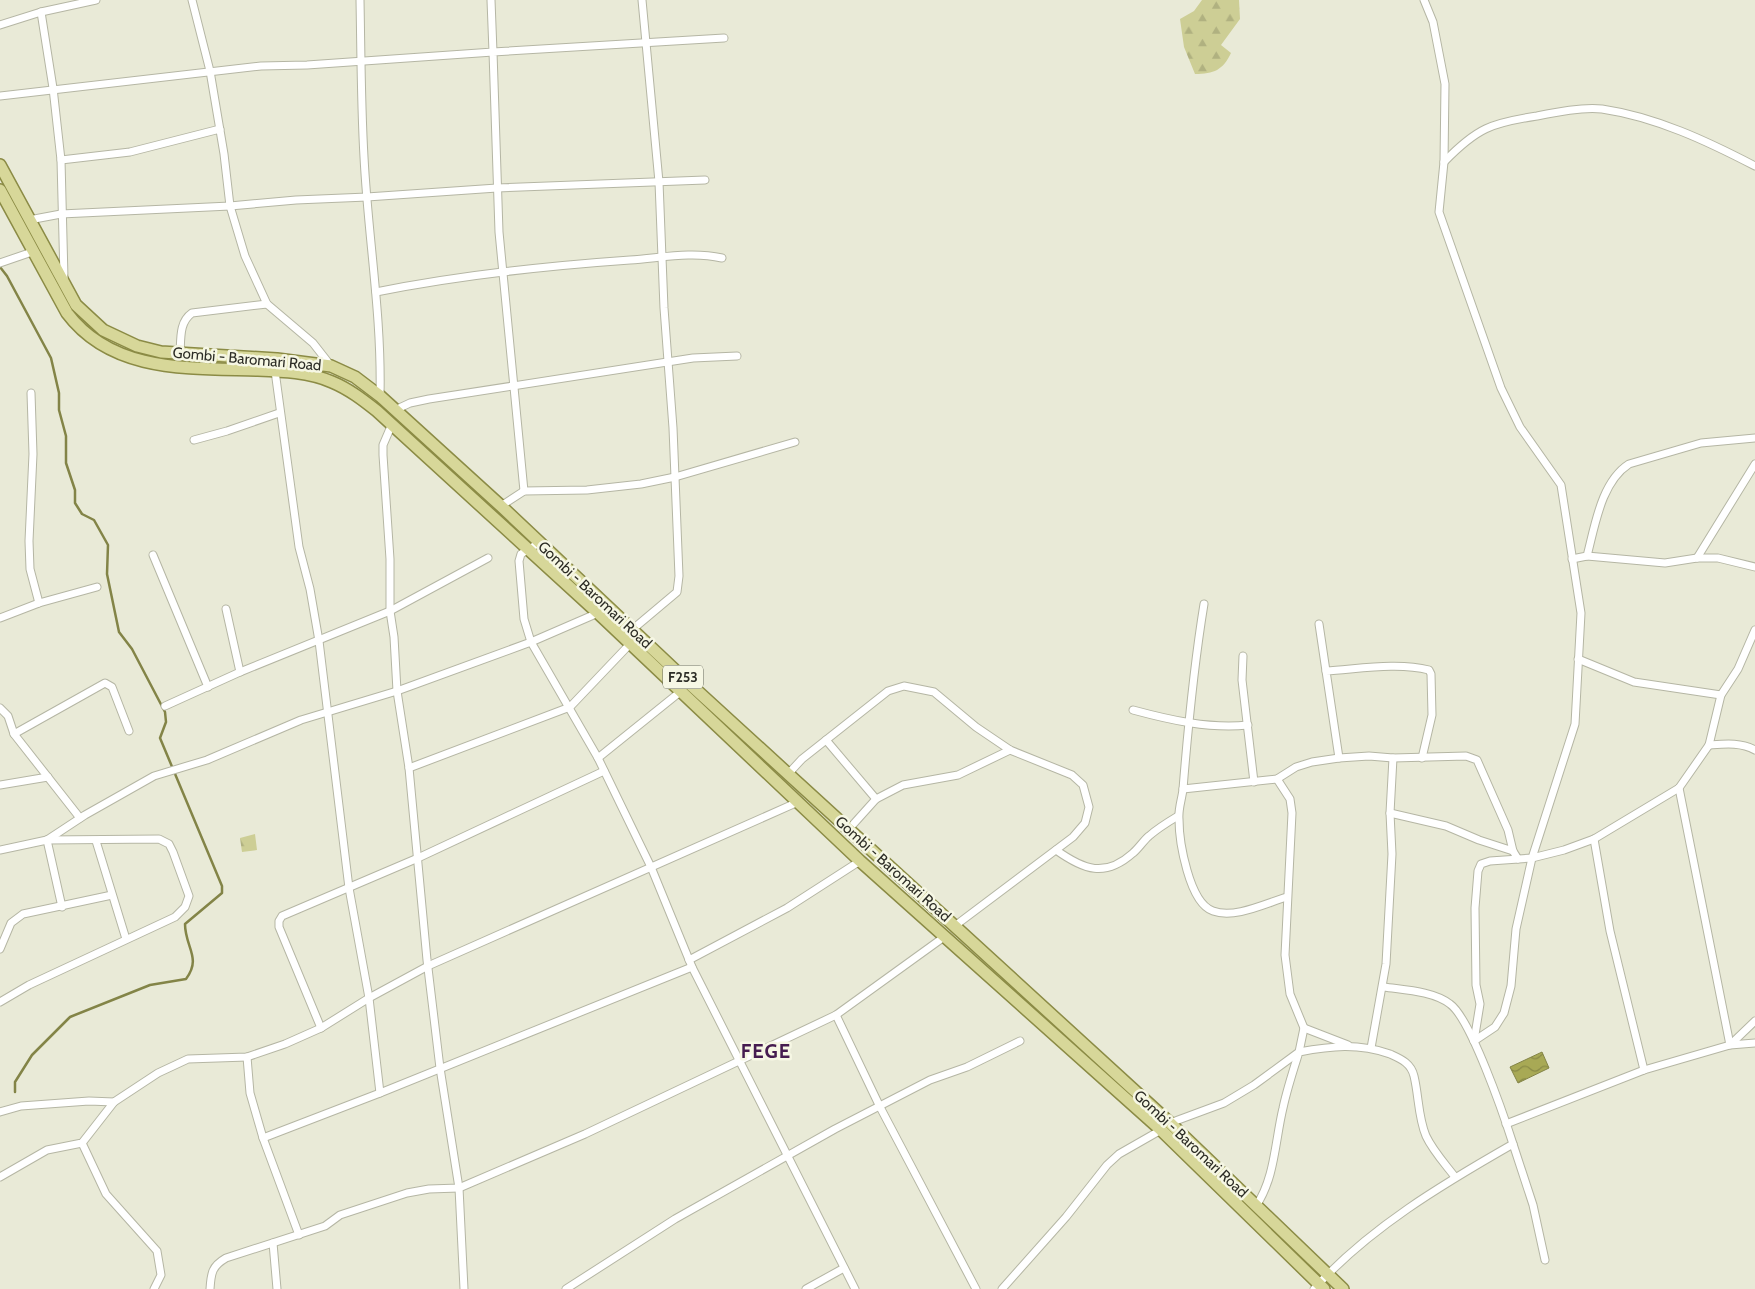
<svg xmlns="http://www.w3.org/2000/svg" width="1755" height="1289" font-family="Cabin,sans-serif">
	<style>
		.forest { fill: url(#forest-firs) }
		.water { fill: url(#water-waves); stroke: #838447 }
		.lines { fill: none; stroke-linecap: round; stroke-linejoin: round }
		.stream { stroke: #838447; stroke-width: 2.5 }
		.minor-casing { stroke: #b5b6a4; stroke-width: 9 }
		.primary-casing { stroke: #8b8b45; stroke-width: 14 }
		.minor { stroke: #fff; stroke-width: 7 }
		.primary { stroke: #d7d799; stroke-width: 11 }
		.labels { text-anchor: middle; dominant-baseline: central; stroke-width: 5; stroke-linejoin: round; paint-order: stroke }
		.shield { fill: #f6f7e4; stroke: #696a5f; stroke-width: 1 }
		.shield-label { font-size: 14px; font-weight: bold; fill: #2d2d26 }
		.street-label { font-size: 15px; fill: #2d2d26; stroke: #f6f7e4 }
		.district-label { font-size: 20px; font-weight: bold; letter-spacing: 1px; fill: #461c50; stroke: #f6f7e4 }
	</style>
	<defs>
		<pattern id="forest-firs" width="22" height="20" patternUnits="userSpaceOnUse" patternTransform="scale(1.25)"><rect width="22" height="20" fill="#cdce95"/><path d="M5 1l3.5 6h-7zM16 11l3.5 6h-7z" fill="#b0b180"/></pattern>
		<pattern id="water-waves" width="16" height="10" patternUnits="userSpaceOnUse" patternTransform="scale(1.25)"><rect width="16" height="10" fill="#a8a955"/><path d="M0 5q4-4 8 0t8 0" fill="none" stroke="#898a46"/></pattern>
	</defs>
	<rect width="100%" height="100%" fill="#e9ead7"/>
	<g class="forest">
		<path d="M1202,0H1239L1240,19L1221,45L1231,53C1223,70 1214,74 1195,74L1184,47L1180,19L1194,11Z"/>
		<path d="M255,834L257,850L242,852L240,838Z"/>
	</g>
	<path class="water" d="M1542,1052L1549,1068L1518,1083L1510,1067Z"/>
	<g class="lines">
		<path class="stream" d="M0,267L7,276L51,358L59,393V410L66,436V463L75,490V503L82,514L94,520L108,545L107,574L119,632L132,649L165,712L166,722L160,738L222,886V893L185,924C185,947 202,958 186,979L150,985L70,1017L32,1055L15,1082V1092"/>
		<g class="minor-casing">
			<g id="minor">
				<path d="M192,0L210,71L224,154L230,206L245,256L267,304L313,343L331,366"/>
				<path d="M360,0C361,52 361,105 364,157C368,237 382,316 380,396"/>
				<path d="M1424,0L1433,22L1445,84L1444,162L1439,212L1501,388L1520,427L1561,485L1581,613L1575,724L1532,858L1516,929L1511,986L1504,1013L1495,1027L1474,1041"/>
				<path d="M41,12L53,88L61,160L64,278"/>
				<path d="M0,25L41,12L96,0"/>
				<path d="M0,96L261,66L307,65L493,52L491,0"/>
				<path d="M61,160L130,152L220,129"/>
				<path d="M1444,162C1477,128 1491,123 1537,116C1557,112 1582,107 1602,109C1656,117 1707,141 1755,166"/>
				<path d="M29,220L61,214L230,206L296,200L367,197L497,188L705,180"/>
				<path d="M0,263L32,252"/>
				<path d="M376,292C460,275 545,266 630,260C661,258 691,251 722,258"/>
				<path d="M180,354C181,339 179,322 192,313L267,304"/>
				<path d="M275,371L299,547L310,589L319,641L349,888L369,998L380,1093"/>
				<path d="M31,393L33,454L29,541L30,569L39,603"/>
				<path d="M395,410L410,403L429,399L693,358L737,356"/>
				<path d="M392,424L383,445V455L390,559V611L394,637L397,691L409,768L427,960L440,1068L459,1188L464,1289"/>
				<path d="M194,440L227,431L279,413"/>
				<path d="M524,491L499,232L493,52L724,38"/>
				<path d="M501,506L524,491L587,490L641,484L675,477L795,442"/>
				<path d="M539,543L521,554L519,561L524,619L531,642L598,758L651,867L692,967L855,1289"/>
				<path d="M153,555L208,687"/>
				<path d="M1587,556L1665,563L1697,558H1718L1755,567"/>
				<path d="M1697,558L1755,464"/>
				<path d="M1572,559L1587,556C1595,526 1601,482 1629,464L1701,443L1755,438"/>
				<path d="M1204,604C1194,665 1188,727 1183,789C1182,799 1178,809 1179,819C1179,841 1189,903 1213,911C1235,919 1266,903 1287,897"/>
				<path d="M226,609L240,672"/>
				<path d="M0,618L39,603L97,587"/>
				<path d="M1319,624L1326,671"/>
				<path d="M633,629L677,592L679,576L673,428L664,308L659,182L642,0"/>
				<path d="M1243,656L1242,680L1254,782"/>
				<path d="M1578,659L1634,682L1721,695"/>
				<path d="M165,706L240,672L390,611L488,558"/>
				<path d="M0,708L8,716L14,734"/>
				<path d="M1133,710C1170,720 1209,729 1248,725"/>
				<path d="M826,740L876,799"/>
				<path d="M1709,745C1724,744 1741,742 1755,750"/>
				<path d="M598,758L680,692"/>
				<path d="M1339,758L1326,671C1359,669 1398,662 1429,670L1431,674L1432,715L1422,758"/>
				<path d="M409,768L570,707L630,644"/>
				<path d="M789,773L802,759L888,691L904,686L934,692L976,727L1010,750L1072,775L1083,785L1089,807L1085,823L1073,837L956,925"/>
				<path d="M0,785L48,777"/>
				<path d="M1679,788L1730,1045L1755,1043"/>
				<path d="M1183,789L1277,779L1296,767L1312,762L1339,758L1369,756L1393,758L1466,756L1477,760L1508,830L1513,851L1518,859"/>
				<path d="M1390,813L1446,826L1479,840L1513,851"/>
				<path d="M80,818L14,734L105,683L112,687L129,731"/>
				<path d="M849,829L876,799L903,785L958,775L1010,750"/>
				<path d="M1594,839L1610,931L1644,1070"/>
				<path d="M47,840L85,815L154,776L207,760L301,720L397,691L531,642L598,613"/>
				<path d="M47,840L62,907"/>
				<path d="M96,841L126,939"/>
				<path d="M0,850L47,840L159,839L169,844L173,852L189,896L185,907L175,917L29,985L0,1002"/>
				<path d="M1056,850C1084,870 1105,878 1133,853C1139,848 1143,841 1149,836C1158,828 1168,822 1178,816"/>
				<path d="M0,949L11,923L23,914L112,895"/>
				<path d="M689,960L787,908L860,861"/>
				<path d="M836,1015L880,1107L976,1289"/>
				<path d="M321,1028L279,927V921L282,916L418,858L604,771"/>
				<path d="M1304,1028L1348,1045"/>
				<path d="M1474,1041L1480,1004L1476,985L1475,908L1478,871L1481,864L1490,861L1532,858L1564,850L1594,839L1679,788L1709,745L1721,695L1738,669L1755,630"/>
				<path d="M1371,1048L1386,964L1392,854L1390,813L1393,758"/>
				<path d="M247,1057L250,1093L263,1138L299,1235"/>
				<path d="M0,1112L21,1106L89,1101L114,1102L158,1073L188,1059L247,1057L285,1044L321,1028L369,998L428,966L798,802"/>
				<path d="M1170,1123L1224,1103L1254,1085L1299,1052L1304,1028L1290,994L1285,955L1292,813L1290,799L1277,779"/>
				<path d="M1506,1124L1644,1070L1730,1045L1755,1021"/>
				<path d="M263,1138L380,1093L692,967"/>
				<path d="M82,1143L106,1194L157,1251L161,1275L154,1289"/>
				<path d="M1513,1144L1533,1205L1545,1260"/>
				<path d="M0,1177L47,1150L82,1143L114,1102"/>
				<path d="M1256,1206C1275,1178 1275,1141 1283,1108C1287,1089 1293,1071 1299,1052C1331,1046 1358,1043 1390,1054C1401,1059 1411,1063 1414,1076C1419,1097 1418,1117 1426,1136C1433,1151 1446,1165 1455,1177"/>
				<path d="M273,1243L277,1289"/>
				<path d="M210,1289C211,1273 212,1266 226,1258L325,1226L340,1215L407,1193L429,1189L459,1188L585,1134L836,1015L944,937"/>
				<path d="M566,1289L675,1219L835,1129L930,1080L967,1067L1020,1041"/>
				<path d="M806,1289L844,1268"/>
				<path d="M1002,1289L1066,1217L1107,1165L1119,1154L1161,1130"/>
				<path d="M1314,1289C1369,1228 1443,1184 1513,1144C1504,1116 1471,1019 1450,1004C1433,991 1404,990 1384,987"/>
			</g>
		</g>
		<g class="primary-casing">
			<g id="primary">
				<path d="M0,165L76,305L103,330L137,346L161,352L277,359L331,366L355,377L380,396L501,506L693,687L1170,1123L1343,1289"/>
				<path d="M0,190L67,313C112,373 189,368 257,370C282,371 309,372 332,382C349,389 363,400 377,411L598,613L860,861L1161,1130L1324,1289"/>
			</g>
		</g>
		<use href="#minor" class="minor"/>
		<use href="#primary" class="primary"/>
	</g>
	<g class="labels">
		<rect class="shield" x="663" y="665.5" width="40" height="23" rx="4"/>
		<g class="shield-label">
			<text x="683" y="677">F253</text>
		</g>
		<g class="street-label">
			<text transform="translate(247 359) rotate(5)">Gombi - Baromari Road</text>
			<text transform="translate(595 595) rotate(43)">Gombi - Baromari Road</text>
			<text transform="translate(893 869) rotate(42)">Gombi - Baromari Road</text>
			<text transform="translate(1191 1144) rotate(43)">Gombi - Baromari Road</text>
		</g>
		<g class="district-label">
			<text x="766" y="1051">FEGE</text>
		</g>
	</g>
</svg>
